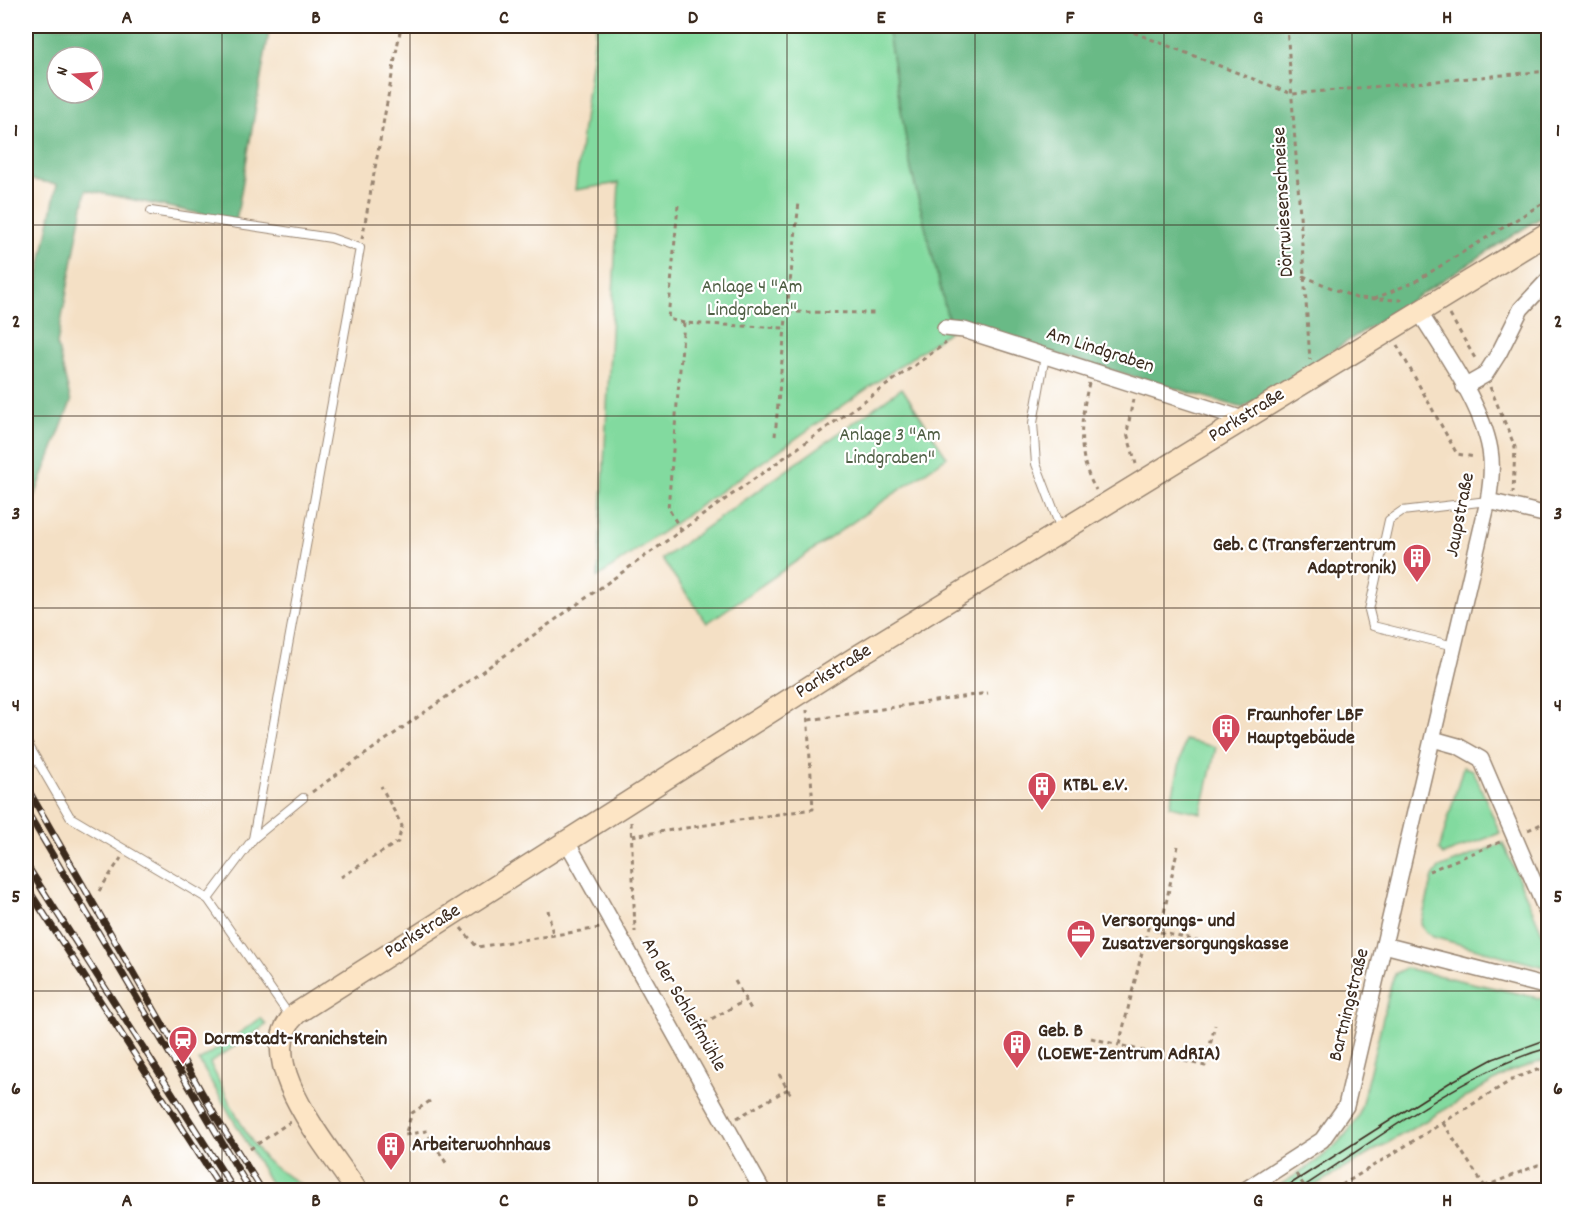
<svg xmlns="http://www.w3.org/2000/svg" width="1574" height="1216" font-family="Dekko,sans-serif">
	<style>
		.green { fill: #82da9f; stroke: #5e825e; stroke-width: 1.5 }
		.forest { fill: #69ba86; stroke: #527252; stroke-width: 1.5; fill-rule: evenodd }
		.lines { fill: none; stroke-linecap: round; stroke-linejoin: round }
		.lane-casing { stroke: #988572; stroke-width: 10 }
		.street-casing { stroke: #988572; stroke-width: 18 }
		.secondary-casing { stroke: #988572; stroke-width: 24 }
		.path { stroke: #988572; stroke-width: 3; stroke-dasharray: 4.5 4.5; stroke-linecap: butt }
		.lane { stroke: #fff; stroke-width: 8 }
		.street { stroke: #fff; stroke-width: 15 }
		.secondary { stroke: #fde5c5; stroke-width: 21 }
		.tram { stroke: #3b2a1e; stroke-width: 1.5 }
		.rail-casing { stroke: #3b2a1e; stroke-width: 7 }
		.rail { stroke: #fff; stroke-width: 4.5; stroke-dasharray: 14; stroke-linecap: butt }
		.grid { fill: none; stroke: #3b2a1e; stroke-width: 1.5; stroke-opacity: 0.55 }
		.labels { text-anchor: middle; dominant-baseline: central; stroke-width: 4.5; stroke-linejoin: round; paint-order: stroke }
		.street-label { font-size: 20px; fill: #3b2a1e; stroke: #fff }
		.park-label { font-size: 20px; fill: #505f45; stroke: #fff }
		.poi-label { font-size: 20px; font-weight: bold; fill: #3b2a1e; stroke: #fff; text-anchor: start }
		.neatline { fill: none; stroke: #3b2a1e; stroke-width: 2 }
		.grid-label { font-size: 20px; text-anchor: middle; font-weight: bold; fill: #3b2a1e }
	</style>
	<rect width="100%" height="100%" fill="#fff"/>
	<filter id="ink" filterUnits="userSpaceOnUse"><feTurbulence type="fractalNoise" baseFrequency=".0167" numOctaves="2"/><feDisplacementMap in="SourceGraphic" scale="12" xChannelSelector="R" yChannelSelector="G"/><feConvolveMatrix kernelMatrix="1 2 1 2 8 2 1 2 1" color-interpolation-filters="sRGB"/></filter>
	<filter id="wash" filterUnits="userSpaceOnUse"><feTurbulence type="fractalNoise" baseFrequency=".008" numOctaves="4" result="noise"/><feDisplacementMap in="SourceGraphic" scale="24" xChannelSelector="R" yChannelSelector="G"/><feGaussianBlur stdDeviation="1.35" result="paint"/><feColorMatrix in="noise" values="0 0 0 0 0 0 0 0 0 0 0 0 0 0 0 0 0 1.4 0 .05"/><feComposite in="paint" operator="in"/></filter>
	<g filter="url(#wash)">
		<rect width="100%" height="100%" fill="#f4e0c5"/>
		<g class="green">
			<path d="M596,26H887L911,169L951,330L598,577L619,183L575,190Z"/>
			<path d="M902,388L947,457L707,623L662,559Z"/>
			<path d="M1185,740L1216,747L1201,813L1170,806Z"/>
			<path d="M1463,767L1473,770L1500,833L1443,855L1439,850Z"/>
			<path d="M1503,843L1548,946V968L1433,937L1424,930L1421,924L1433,877L1439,868Z"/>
			<path d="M1405,968L1548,1000V1059L1509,1072L1307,1190H1272C1303,1171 1342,1148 1359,1115L1392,981L1395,974Z"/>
			<path d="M261,1018L266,1025L210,1063C224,1091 245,1137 265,1159C278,1172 295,1180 310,1190H279L269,1181L199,1061Z"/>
		</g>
		<g class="forest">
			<path d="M26,26H270L236,221L86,190L57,344L71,402L26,519V338L57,184L26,179ZM57,57H93V93H57Z"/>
			<path d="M887,26H1548V213L1243,408L949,323L911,169Z"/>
		</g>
	</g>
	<g filter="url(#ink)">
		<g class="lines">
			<g class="lane-casing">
				<g id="lane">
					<path d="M151,211L331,238L360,248L253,839L208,899"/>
					<path d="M1045,356L1033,423L1036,464L1061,529"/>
					<path d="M1454,646L1373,626L1369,610L1389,520L1402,511L1488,501"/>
					<path d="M26,741L70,817L208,899L291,1018"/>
					<path d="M253,839L303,798"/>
				</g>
			</g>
			<g class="street-casing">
				<g id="street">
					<path d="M945,328L964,330L1243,419"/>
					<path d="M1464,387L1485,375L1499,353L1521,309L1548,280"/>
					<path d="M1488,501L1548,515"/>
					<path d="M1433,739L1458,746L1481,759L1548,915"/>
					<path d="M567,842L762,1190"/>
					<path d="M1384,945L1548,987"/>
					<path d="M1245,1190L1322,1140L1346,1106L1488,501C1491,484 1493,467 1490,450C1483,407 1443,349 1419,312"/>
				</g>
			</g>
			<g class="secondary-casing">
				<path id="secondary" d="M356,1190C331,1150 247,1056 297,1013L858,656L1548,233"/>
			</g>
			<g class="path">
				<path d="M1117,26L1292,94L1548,71"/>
				<path d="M1287,26L1310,360"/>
				<path d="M678,205L668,319L684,323"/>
				<path d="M362,239L401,26"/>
				<path d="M1303,276L1356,298L1401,300L1403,303"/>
				<path d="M1374,299L1416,281L1548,200"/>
				<path d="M788,312L874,313"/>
				<path d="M1450,315L1476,360"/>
				<path d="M1397,345L1457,454L1475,457"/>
				<path d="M1089,383C1080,420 1076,456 1096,490"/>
				<path d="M1490,387L1515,447L1513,493"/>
				<path d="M1133,399L1127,433L1136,464"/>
				<path d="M775,436L785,328"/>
				<path d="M681,530L668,508L684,323L785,328L799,202"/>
				<path d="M809,720L988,693"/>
				<path d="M312,792L946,343"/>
				<path d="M631,822L635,932"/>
				<path d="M1528,830L1548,821"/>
				<path d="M632,836L813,809L807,710"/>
				<path d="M1178,846L1160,932L1148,928L1119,1045L1205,1066L1215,1025"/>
				<path d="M1429,871L1500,842"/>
				<path d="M341,877L398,842L402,826L381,786"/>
				<path d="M99,891L121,858"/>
				<path d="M548,910L553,935"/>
				<path d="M461,928L477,947L600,928"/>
				<path d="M1160,932L1205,943"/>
				<path d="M735,981L752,1011"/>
				<path d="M695,1022L704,1023L746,1000"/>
				<path d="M1091,1038L1119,1045"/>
				<path d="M779,1074L792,1097"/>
				<path d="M430,1101L412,1113L405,1135L426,1131L448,1166"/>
				<path d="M737,1118L788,1089"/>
				<path d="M1443,1123L1487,1190"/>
				<path d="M250,1149L290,1122"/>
				<path d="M1296,1174L1307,1190"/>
				<path d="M1334,1190L1515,1078L1548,1066"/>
				<path d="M1476,1190L1538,1165L1548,1167"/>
			</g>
			<use href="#lane" class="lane"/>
			<use href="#street" class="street"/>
			<use href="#secondary" class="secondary"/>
			<g class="tram">
				<path d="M1281,1190L1449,1083L1493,1059L1548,1039"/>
				<path d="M1298,1190C1371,1144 1466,1070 1548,1048"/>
			</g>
			<g class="rail-casing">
				<g id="rail">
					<path d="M26,786L217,1119L262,1190"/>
					<path d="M26,810L250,1190"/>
					<path d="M26,864L234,1190"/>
					<path d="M26,886L222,1190"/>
				</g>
			</g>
			<use href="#rail" class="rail"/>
		</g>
	</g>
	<path class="grid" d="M222,26V1190M410,26V1190M598,26V1190M787,26V1190M975,26V1190M1164,26V1190M1352,26V1190M26,225H1548M26,416H1548M26,608H1548M26,800H1548M26,991H1548"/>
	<defs>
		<g id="building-pin" transform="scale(1.5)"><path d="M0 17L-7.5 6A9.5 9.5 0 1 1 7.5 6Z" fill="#d1495b" stroke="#fff"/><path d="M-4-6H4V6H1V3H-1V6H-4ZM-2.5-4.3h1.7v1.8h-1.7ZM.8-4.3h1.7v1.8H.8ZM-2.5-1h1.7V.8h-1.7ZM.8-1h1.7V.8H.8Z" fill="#fff"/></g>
		<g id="office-pin" transform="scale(1.5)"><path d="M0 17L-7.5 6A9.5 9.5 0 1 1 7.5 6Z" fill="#d1495b" stroke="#fff"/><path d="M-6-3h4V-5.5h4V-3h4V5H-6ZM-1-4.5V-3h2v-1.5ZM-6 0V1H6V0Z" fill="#fff"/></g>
		<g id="station-pin" transform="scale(1.5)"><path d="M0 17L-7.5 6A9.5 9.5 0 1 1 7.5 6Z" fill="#d1495b" stroke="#fff"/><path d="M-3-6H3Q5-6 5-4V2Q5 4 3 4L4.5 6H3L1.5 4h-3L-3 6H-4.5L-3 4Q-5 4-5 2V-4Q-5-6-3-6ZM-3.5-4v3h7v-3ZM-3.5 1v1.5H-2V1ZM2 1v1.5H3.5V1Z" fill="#fff"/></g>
	</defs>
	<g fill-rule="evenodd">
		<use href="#building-pin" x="1417" y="558"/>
		<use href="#building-pin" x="1226" y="728"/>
		<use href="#building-pin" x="1042" y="786"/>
		<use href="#office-pin" x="1081" y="934"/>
		<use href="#station-pin" x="183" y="1040"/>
		<use href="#building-pin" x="1017" y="1044"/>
		<use href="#building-pin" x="391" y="1146"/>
	</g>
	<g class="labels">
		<g class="street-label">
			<text transform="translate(1284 202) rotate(-93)">Dörrwiesenschneise</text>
			<text transform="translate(1100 351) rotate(18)">Am Lindgraben</text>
			<text transform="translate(1247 416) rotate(-32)">Parkstraße</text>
			<text transform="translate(1461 515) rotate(-79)">Jaupstraße</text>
			<text transform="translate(834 672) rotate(-32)">Parkstraße</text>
			<text transform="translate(423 932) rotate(-32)">Parkstraße</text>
			<text transform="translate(683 1005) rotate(60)">An der Schleifmühle</text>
			<text transform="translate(1350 1005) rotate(-76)">Bartningstraße</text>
		</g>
		<g class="park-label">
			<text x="752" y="288">Anlage 4 "Am<tspan x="752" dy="23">Lindgraben"</tspan></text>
			<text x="890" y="436">Anlage 3 "Am<tspan x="890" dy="23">Lindgraben"</tspan></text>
		</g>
		<g class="poi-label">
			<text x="1396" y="546" text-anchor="end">Geb. C (Transferzentrum<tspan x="1396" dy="23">Adaptronik)</tspan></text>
			<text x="1247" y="716">Fraunhofer LBF<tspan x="1247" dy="23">Hauptgebäude</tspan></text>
			<text x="1063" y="786">KTBL e.V.</text>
			<text x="1102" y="922">Versorgungs- und<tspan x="1102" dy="23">Zusatzversorgungskasse</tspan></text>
			<text x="1038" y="1032">Geb. B<tspan x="1038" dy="23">(LOEWE-Zentrum AdRIA)</tspan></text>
			<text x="204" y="1040">Darmstadt-Kranichstein</text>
			<text x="412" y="1146">Arbeiterwohnhaus</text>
		</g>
	</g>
	<rect width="1574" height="1216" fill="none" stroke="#fff" stroke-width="66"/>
	<g transform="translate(75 75) rotate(286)"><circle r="28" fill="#ffffff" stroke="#b1aaa5" stroke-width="1.5"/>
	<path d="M0-4.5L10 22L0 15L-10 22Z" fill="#d1495b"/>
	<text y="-9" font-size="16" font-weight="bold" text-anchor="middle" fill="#3b2a1e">N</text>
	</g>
	<rect x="33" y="33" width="1508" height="1150" class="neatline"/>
	<g class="grid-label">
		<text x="127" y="23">A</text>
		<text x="316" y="23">B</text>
		<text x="504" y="23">C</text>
		<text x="693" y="23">D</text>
		<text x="881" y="23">E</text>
		<text x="1070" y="23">F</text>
		<text x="1258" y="23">G</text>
		<text x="1447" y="23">H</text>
		<text x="16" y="136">1</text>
		<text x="1558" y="136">1</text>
		<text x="16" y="327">2</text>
		<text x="1558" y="327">2</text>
		<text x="16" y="519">3</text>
		<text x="1558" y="519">3</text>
		<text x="16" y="711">4</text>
		<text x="1558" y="711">4</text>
		<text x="16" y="902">5</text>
		<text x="1558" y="902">5</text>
		<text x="16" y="1094">6</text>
		<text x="1558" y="1094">6</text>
		<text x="127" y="1206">A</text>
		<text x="316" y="1206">B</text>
		<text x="504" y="1206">C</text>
		<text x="693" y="1206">D</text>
		<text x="881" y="1206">E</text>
		<text x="1070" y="1206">F</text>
		<text x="1258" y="1206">G</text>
		<text x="1447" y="1206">H</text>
	</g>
</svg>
